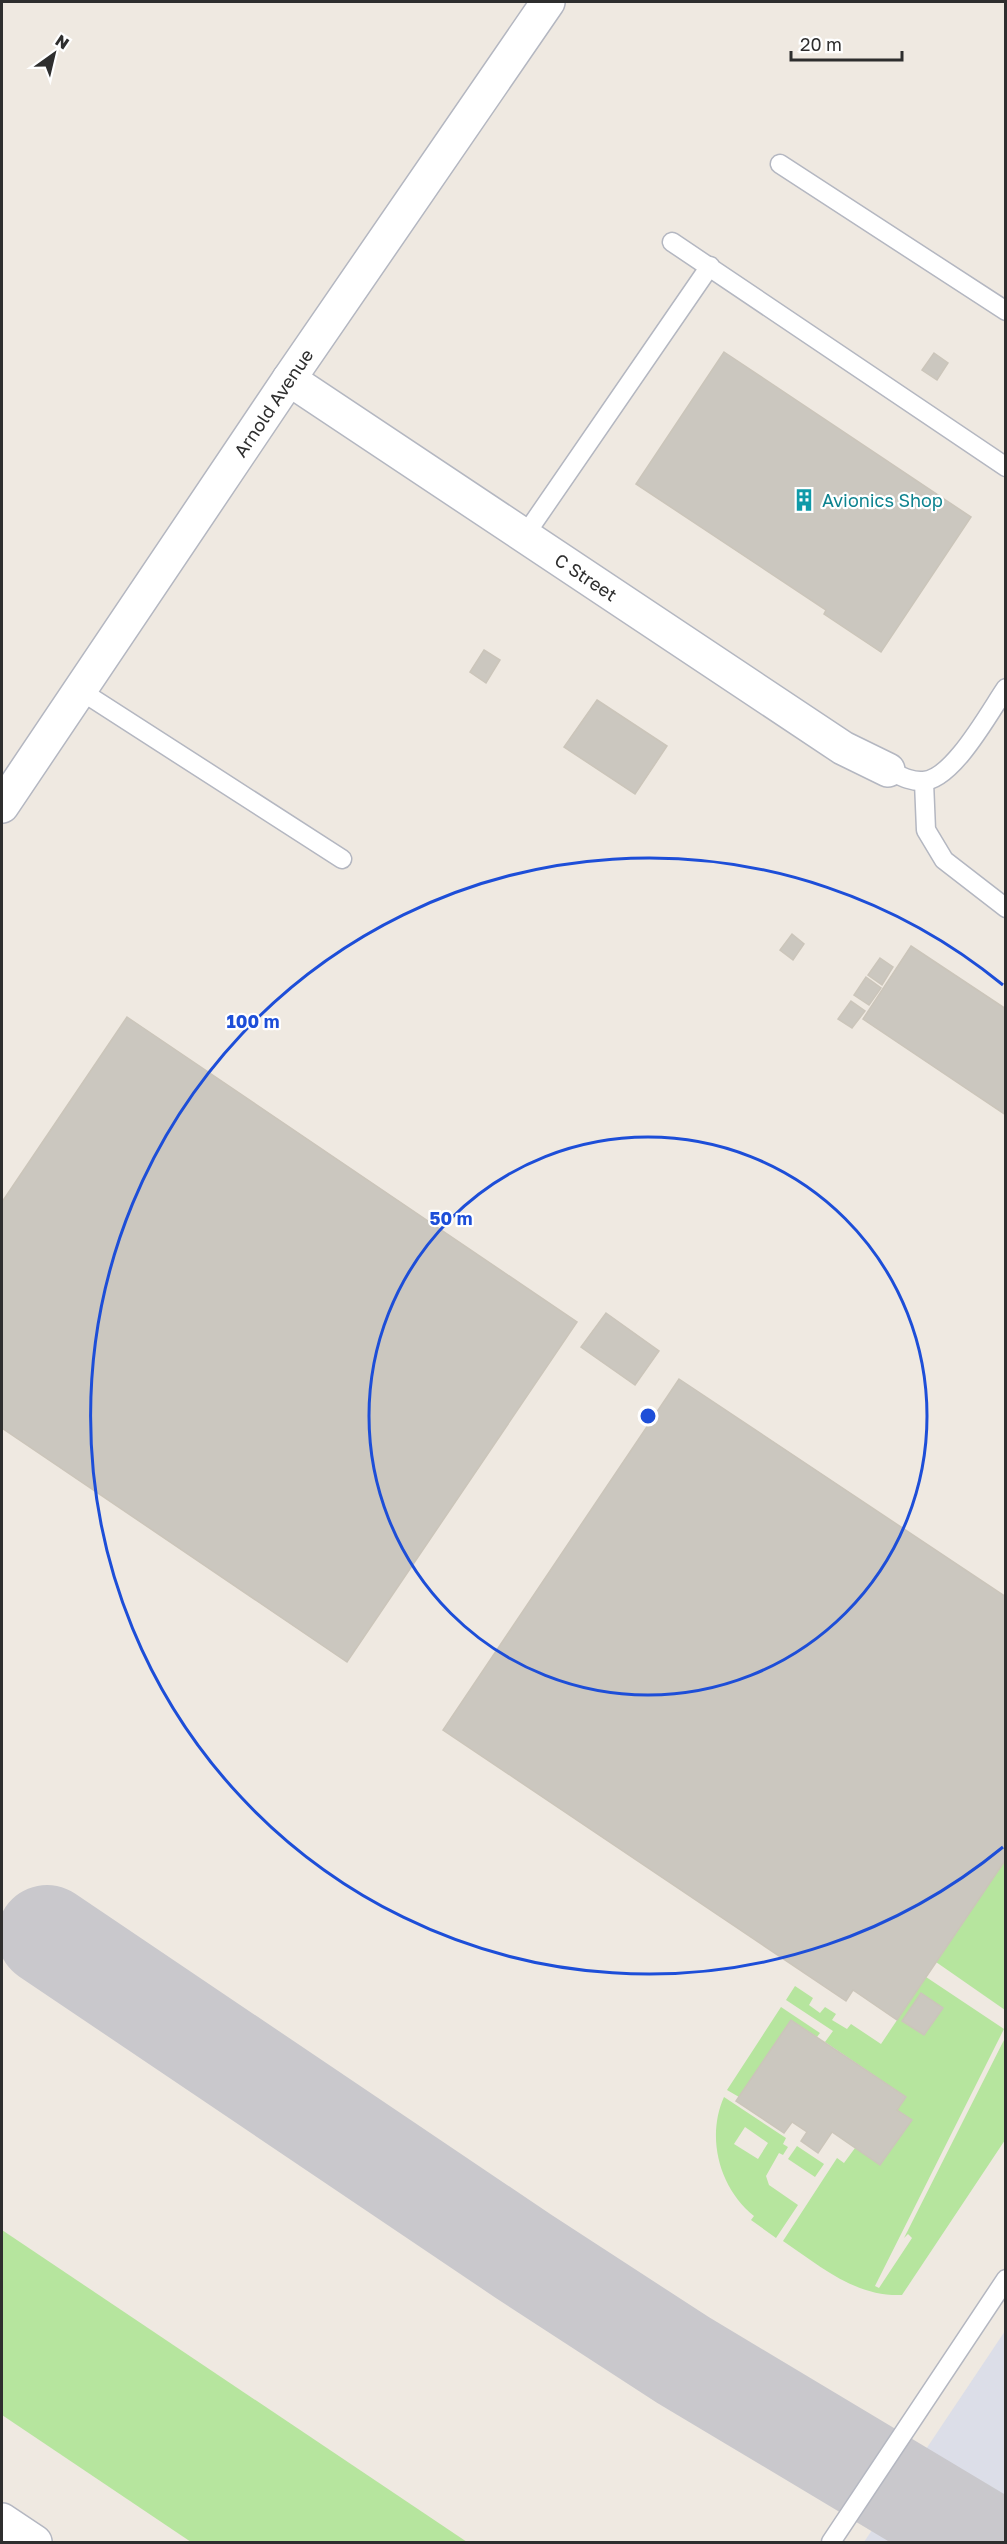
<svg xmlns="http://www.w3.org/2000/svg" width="1007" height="2544" font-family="'Golos Text',sans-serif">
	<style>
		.airport { fill: #dcdee8 }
		.green { fill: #b6e59e; fill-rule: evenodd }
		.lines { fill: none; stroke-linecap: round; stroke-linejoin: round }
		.taxiway { stroke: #c9c8cc; stroke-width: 100 }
		.building { fill: #cbc7bf; stroke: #cbc5ba; stroke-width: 1.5 }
		.service-casing { stroke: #b4b7c1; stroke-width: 21 }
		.minor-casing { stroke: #b4b7c1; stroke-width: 36 }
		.tertiary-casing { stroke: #b4b7c1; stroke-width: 36 }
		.service { stroke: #fff; stroke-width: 18 }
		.minor { stroke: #fff; stroke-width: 33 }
		.tertiary { stroke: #fff; stroke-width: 33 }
		.ring { fill: none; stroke: #1d4ed8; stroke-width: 3 }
		.labels { text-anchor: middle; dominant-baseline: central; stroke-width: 4.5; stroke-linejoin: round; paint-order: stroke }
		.street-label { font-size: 18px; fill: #2e2e2e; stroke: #fff }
		.culture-label { font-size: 18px; fill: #0d838f; stroke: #fff; text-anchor: start }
		.centre { fill: #1d4ed8; stroke: #fff; stroke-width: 3 }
		.ring-label { font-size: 18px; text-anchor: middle; font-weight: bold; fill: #1d4ed8; stroke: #fff; stroke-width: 4.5; stroke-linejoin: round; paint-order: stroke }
	</style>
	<rect width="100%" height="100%" fill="#efe9e1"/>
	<path class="airport" d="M1005,2331V2542H864Z"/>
	<g class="green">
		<path d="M1005,1859V2010L936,1962Z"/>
		<path d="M926,1977L1004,2029L875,2286L879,2288L912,2238L908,2234L904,2238L1005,2038V2140L902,2295C855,2297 820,2266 783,2241L837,2158L844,2163L855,2148L880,2164L912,2120L897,2110L906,2097L825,2042L833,2031L786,2000L795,1986L813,1998L809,2005L820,2013L825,2007L836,2014L832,2020L847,2029L851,2024L881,2044ZM921,1993L943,2008L924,2035L903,2021Z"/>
		<path d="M781,2007L820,2033L817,2037L791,2020L739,2097L727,2090Z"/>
		<path d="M724,2097L786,2138L783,2144L788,2147L783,2155L779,2153L766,2176L769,2185L798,2205L776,2238L751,2220L754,2216C719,2188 706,2137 724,2097ZM745,2127L768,2143L758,2159L734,2144Z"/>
		<path d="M797,2146L824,2164L815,2177L788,2159Z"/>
		<path d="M2,2230L467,2542H191L2,2415Z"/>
	</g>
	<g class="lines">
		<path class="taxiway" d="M47,1935L523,2256L683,2360L987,2542"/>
	</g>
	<g class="building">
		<path d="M724,352L971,517L881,652L824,614L826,610L636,484Z"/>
		<path d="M934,353L948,363L937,380L922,370Z"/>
		<path d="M484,650L500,660L486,683L470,672Z"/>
		<path d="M597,700L667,746L635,794L564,747Z"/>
		<path d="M792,934L804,944L793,960L780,950Z"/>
		<path d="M911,946L1006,1009V1115L863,1019Z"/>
		<path d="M880,958L893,967L882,985L868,975Z"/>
		<path d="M866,977L881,988L869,1005L854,995Z"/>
		<path d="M851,1001L865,1011L852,1028L838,1019Z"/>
		<path d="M127,1017L577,1322L347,1662L2,1428V1202Z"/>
		<path d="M606,1313L659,1351L635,1385L581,1347Z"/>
		<path d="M679,1379L1006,1597V1859L897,2020L853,1990L846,2001L443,1730Z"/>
		<path d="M921,1993L943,2008L924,2035L902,2021Z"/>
		<path d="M791,2020L906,2097L897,2110L912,2120L880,2165L832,2132L818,2153L801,2141L807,2132L792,2122L784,2133L736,2101Z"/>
	</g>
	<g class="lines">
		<g class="service-casing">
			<g id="service">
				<path d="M780,164L1006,311"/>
				<path d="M672,242L1006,467"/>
				<path d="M525,535L710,266"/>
				<path d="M78,689L342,859"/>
				<path d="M888,770C899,775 910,782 923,781C953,780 990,711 1006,688"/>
				<path d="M924,782L926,830L944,860L1006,908"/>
				<path d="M831,2542L1006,2279"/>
			</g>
		</g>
		<g class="minor-casing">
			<g id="minor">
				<path id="s1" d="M289,379L843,748L888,770"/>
				<path d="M2,2520L35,2542"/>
			</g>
		</g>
		<g class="tertiary-casing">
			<g id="tertiary">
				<path id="s2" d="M2,806L289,379L548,2"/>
			</g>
		</g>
		<use href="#service" class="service"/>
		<use href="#minor" class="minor"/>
		<use href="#tertiary" class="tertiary"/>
	</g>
	<g class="ring">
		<circle cx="648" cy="1416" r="279"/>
		<path d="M1003 1847A558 558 0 1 1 1003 985"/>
	</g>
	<defs>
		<g id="building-bare" transform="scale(1.8)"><path d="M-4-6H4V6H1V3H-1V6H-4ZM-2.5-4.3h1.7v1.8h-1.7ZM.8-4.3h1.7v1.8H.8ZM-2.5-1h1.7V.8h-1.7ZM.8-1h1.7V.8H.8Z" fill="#0f9aa8" stroke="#fff" stroke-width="2.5" paint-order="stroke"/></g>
	</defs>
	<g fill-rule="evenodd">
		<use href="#building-bare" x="804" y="500"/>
	</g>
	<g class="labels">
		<g class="street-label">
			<text stroke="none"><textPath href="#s2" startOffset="486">Arnold Avenue</textPath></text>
			<text stroke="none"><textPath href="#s1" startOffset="357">C Street</textPath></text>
		</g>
		<g class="culture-label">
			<text x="822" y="500">Avionics Shop</text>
		</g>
	</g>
	<circle cx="648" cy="1416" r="9" class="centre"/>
	<g class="ring-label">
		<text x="253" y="1028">100 m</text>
		<text x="451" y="1225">50 m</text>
	</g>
	<rect width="1007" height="2544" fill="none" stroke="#2e2e2e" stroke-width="6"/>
	<g transform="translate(54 54) rotate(34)" stroke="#ffffff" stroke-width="4.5" paint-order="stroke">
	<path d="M0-4.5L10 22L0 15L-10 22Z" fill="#2e2e2e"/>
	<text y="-9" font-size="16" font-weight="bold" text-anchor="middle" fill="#2e2e2e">N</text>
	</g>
	<path d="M791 51v9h111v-9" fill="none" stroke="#2e2e2e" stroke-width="3"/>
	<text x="800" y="51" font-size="18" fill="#2e2e2e" stroke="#ffffff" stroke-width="4.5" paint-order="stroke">20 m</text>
</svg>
